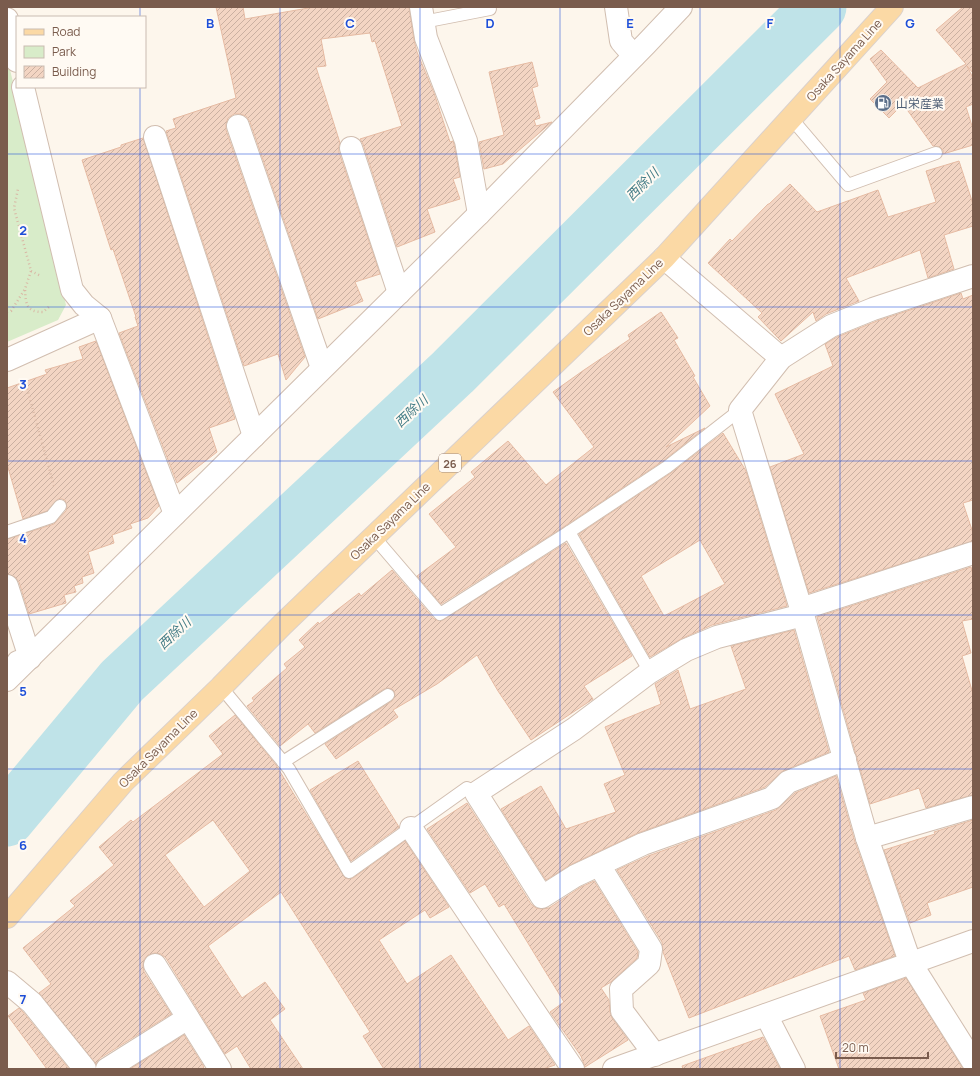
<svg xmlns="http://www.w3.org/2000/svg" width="980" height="1076" font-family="Manrope,'Noto Sans JP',sans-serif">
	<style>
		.green { fill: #d8ecc9 }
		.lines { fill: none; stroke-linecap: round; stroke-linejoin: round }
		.river { stroke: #bfe3e8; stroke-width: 55 }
		.building { fill: url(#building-hatch); stroke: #e6bba3; fill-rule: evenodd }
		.lane-casing { stroke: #d1beb0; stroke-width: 14 }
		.street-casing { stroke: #d1beb0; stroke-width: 24 }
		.primary-casing { stroke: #dad1cd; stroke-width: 24 }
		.path { stroke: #d9b8a5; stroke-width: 2.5; stroke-dasharray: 1 3; stroke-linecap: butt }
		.lane { stroke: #fff; stroke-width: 12 }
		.street { stroke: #fff; stroke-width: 22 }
		.primary { stroke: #fbd9a5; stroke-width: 22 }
		.grid { fill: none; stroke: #1d4ed8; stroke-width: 1; stroke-opacity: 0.55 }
		.labels { text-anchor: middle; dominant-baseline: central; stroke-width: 4; stroke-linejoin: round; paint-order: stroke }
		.shield { fill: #fffaf3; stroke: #a28b7f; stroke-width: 1 }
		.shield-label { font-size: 11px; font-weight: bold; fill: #7a5c4d }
		.street-label { font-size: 12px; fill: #7a5c4d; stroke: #fffaf3 }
		.service-label { font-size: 12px; fill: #4e5e75; stroke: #fffaf3; text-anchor: start }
		.water-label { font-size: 13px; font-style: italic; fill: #437c86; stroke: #fffaf3 }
		.grid-label { font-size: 13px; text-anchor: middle; font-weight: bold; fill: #1d4ed8; stroke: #fffaf3; stroke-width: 4; stroke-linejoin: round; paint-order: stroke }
	</style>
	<defs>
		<pattern id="building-hatch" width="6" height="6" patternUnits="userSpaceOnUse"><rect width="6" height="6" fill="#f3d5c3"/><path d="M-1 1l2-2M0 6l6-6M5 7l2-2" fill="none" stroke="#cab0a1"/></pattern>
	</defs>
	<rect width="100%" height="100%" fill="#fdf6ec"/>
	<path class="green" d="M7,57L66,305L58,320L7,342Z"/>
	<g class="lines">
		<path class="river" d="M7,819L122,681L453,372L819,7"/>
	</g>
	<g class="building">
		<path d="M216,7H243L245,19L314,7H409L414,40L417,52L434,93L450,142L453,141L454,144L460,177L453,179L460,199L427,209L435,232L397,247L363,144L360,139L402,126L375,41L372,42L370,33L321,39L326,66L316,67L340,143L339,146V152L380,274L355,282L363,301L318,319L250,122L246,116L240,114H234L228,118L226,124V130L305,357L286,380L278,354L244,366L166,131L176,128L173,119L236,98Z"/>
		<path d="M963,7H973V73L967,66L973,78V104L966,107L973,129V145L943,154V150L940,147L933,146L903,104L889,118L870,99L887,82L870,59L881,50L918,88L966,64L936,30Z"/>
		<path d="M532,62L538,86L532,88L540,118L534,120L536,126L552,122L503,164L484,169L479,142L504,135L489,72Z"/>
		<path d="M143,138L235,419L209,428L217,452L177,483L119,333L138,326L135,317H136L113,249L111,250L82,160L121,147V145Z"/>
		<path d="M959,161L973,204V226L944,235L954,269L928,278L920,250L846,278L859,301L826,314L816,321L813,312L781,341L758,317L762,313L708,263L730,239L732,241L768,204H769L790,184L817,212L878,190L888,217L936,202L926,171Z"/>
		<path d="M961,293L963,299L973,295V500L963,503L973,533V541L809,593L770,467L804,454L775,394L833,366L825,344L837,337L877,321Z"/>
		<path d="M661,312L678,338L674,340L695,376L693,377L710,406L666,447L705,428L663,461L565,526L441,604L417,576L456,547L429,514L475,477L471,472L508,441L546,485L594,447L553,392L584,370L630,339L628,335Z"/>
		<path d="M96,341L159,506L148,518L130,524L132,528L112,535L114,543L88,552L94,573L82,577L83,583L74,586L76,592L64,595L66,603L29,614L19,582L15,577L7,574V539L54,524L66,511L67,507L65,500L62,499H58L47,511L23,519L7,464V388L47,374L45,370L83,359L79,347Z"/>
		<path d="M723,433L746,471L787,606L712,625L681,639L650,657L579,534L671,473ZM700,540L725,584L664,616L641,576Z"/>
		<path d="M566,543L632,656L584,686L593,699L531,740L498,691L477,655L437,684L393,710L398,717L336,759L325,744L392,701L395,695L394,691L392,689L388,688L384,689L315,733L308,724L280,746L247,706L254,701L252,698L287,668L284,664L305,647L299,640L318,622L319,624L359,593L361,596L392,570L434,619L441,621Z"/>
		<path d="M971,567L973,575V619L962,621L971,653L962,656L973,694V795L926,808L919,788L870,804L817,617Z"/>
		<path d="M794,630L829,752L783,771L765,787L638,833L570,865L546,880L501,809L541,786L566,829L616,812L604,784L625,775L605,727L661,704L655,684L678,670L690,709L746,689L731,646Z"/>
		<path d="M235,715L276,765L345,878L349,879L353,878L405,841L449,907L430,918L425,910L379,940L407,984L451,955L508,1040L529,1026L555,1065L543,1069H384L363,1036L370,1032L281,892L208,946L242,998L265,982L285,1009L270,1020L303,1069H251L237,1046L225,1054L166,958L161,954L155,953L148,955L144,960L143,966L144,972L171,1014L100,1058L96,1064L39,993L51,984L23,948L75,906L70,901L114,865L99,847L131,820L133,822L223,754L209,736ZM213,820L250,871L204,907L165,855Z"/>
		<path d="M358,761L399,827L351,861L310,790Z"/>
		<path d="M836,776L855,842L895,956L855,970L849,956L689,1018L663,952L662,942L617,870L648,856L776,810L795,793Z"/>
		<path d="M467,803L531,904L536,908L542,909L549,908L581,887L594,881L638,952L637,958L611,982L601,988L609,1000L610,1012L612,1018L628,1040L585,1067L581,1056L550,1012L564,1002L504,904L499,907L485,884L470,893L427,829Z"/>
		<path d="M973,820V887L927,903L931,915L910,923L884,850L935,834L934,832Z"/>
		<path d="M906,978L963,1069H839L820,1016L866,1000L863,993Z"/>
		<path d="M19,1008L23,1012L69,1069H47L8,1016Z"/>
		<path d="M184,1035L204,1067L202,1069H130Z"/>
		<path d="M763,1037L780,1069H683L682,1066Z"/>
	</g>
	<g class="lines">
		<g class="lane-casing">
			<g id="lane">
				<path d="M423,22L490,9"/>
				<path d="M791,118L848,185L936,153"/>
				<path d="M7,532L51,517L60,506"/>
				<path d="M374,537L440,614L569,532"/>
				<path d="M650,672L569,532L667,467L740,410"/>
				<path d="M221,687L289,769L349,872L467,788L476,793"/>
				<path d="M283,762L388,695"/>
			</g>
		</g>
		<g class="street-casing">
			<g id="street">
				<path d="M421,7L426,38L466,141L479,214"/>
				<path d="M616,7L621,41L634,56"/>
				<path d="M7,19L17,61"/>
				<path d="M23,87L72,290L84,305L100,318L175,514"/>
				<path d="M238,126L322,368"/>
				<path d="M155,137L254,436"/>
				<path d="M351,148L399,293"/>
				<path d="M664,258L781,358"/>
				<path d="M973,276L873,309L831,326L781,358L740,410L803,615L867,838L910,962L973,1062"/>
				<path d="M7,360L100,318"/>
				<path d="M7,586L30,658L18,662"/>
				<path d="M801,609L973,553"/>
				<path d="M803,615L717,637L686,650L650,672L574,729L476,793L542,897L575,876L643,844L772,798L788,782L845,759"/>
				<path d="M7,680L479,214L646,44L681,7"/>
				<path d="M411,828L573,1069"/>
				<path d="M867,838L973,807"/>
				<path d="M599,865L651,949L649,964L621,989L622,1011L655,1055"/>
				<path d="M155,965L220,1069"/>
				<path d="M7,982L32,1003L85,1069"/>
				<path d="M766,1015L794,1069"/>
				<path d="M107,1069L188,1018"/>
				<path d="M614,1069L973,941"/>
			</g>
		</g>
		<g class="primary-casing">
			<path id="primary" d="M7,917L123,782L221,687L282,625L664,258L892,7"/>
		</g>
		<g class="path">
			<path d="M31,271L41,276"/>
			<path d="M25,290C26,304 26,312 43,312L50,306"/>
			<path d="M7,312L11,311L25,289L31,271L14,208L18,189"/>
			<path d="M25,381L54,486"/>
		</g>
		<use href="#lane" class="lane"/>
		<use href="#street" class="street"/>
		<use href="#primary" class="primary"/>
	</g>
	<path class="grid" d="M140,7V17M280,7V1069M420,7V1069M560,7V1069M700,7V1069M840,7V1069M140,87V1069M7,154H973M7,307H973M7,461H973M7,615H973M7,769H973M7,922H973"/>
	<defs>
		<g id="fuel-disc" transform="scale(0.9)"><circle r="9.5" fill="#5c6f8a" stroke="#fffaf3"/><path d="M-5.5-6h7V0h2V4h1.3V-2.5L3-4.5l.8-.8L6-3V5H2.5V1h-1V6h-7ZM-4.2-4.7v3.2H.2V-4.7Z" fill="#fff"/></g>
	</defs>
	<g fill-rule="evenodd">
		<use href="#fuel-disc" x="883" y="103"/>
	</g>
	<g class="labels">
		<rect class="shield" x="439" y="454" width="22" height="18" rx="3"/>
		<g class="shield-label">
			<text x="450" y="463">26</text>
		</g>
		<g class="street-label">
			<text transform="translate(844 60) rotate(-48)">Osaka Sayama Line</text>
			<text transform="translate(623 297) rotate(-44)">Osaka Sayama Line</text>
			<text transform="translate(390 521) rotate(-44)">Osaka Sayama Line</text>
			<text transform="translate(158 748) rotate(-45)">Osaka Sayama Line</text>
		</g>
		<g class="service-label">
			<text x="896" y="103">山栄産業</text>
		</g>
		<g class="water-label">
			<text transform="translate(642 184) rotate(-45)">西除川</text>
			<text transform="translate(411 411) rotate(-43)">西除川</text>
			<text transform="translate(174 633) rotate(-43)">西除川</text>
		</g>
	</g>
	<g class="grid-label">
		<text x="210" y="28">B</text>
		<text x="350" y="28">C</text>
		<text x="490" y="28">D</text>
		<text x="630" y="28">E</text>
		<text x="770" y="28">F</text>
		<text x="910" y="28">G</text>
		<text x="23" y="235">2</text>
		<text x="23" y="389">3</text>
		<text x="23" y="543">4</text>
		<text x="23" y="696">5</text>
		<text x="23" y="850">6</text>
		<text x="23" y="1004">7</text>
	</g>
	<rect width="980" height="1076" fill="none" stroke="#7a5c4d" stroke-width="16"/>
	<rect x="16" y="16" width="130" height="72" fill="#fffaf3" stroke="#cabbb1"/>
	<rect x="24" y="29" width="20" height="6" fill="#fbd9a5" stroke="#cabbb1"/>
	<text x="52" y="36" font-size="12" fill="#7a5c4d">Road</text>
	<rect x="24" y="46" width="20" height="12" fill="#d8ecc9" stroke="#cabbb1"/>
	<text x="52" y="56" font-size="12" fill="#7a5c4d">Park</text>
	<rect x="24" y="66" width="20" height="12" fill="url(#building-hatch)" stroke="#cabbb1"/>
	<text x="52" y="76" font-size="12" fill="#7a5c4d">Building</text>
	<path d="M836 1052v6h92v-6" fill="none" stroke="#7a5c4d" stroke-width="2"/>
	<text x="842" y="1052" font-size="12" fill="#7a5c4d" stroke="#fffaf3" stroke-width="3" paint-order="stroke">20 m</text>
</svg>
